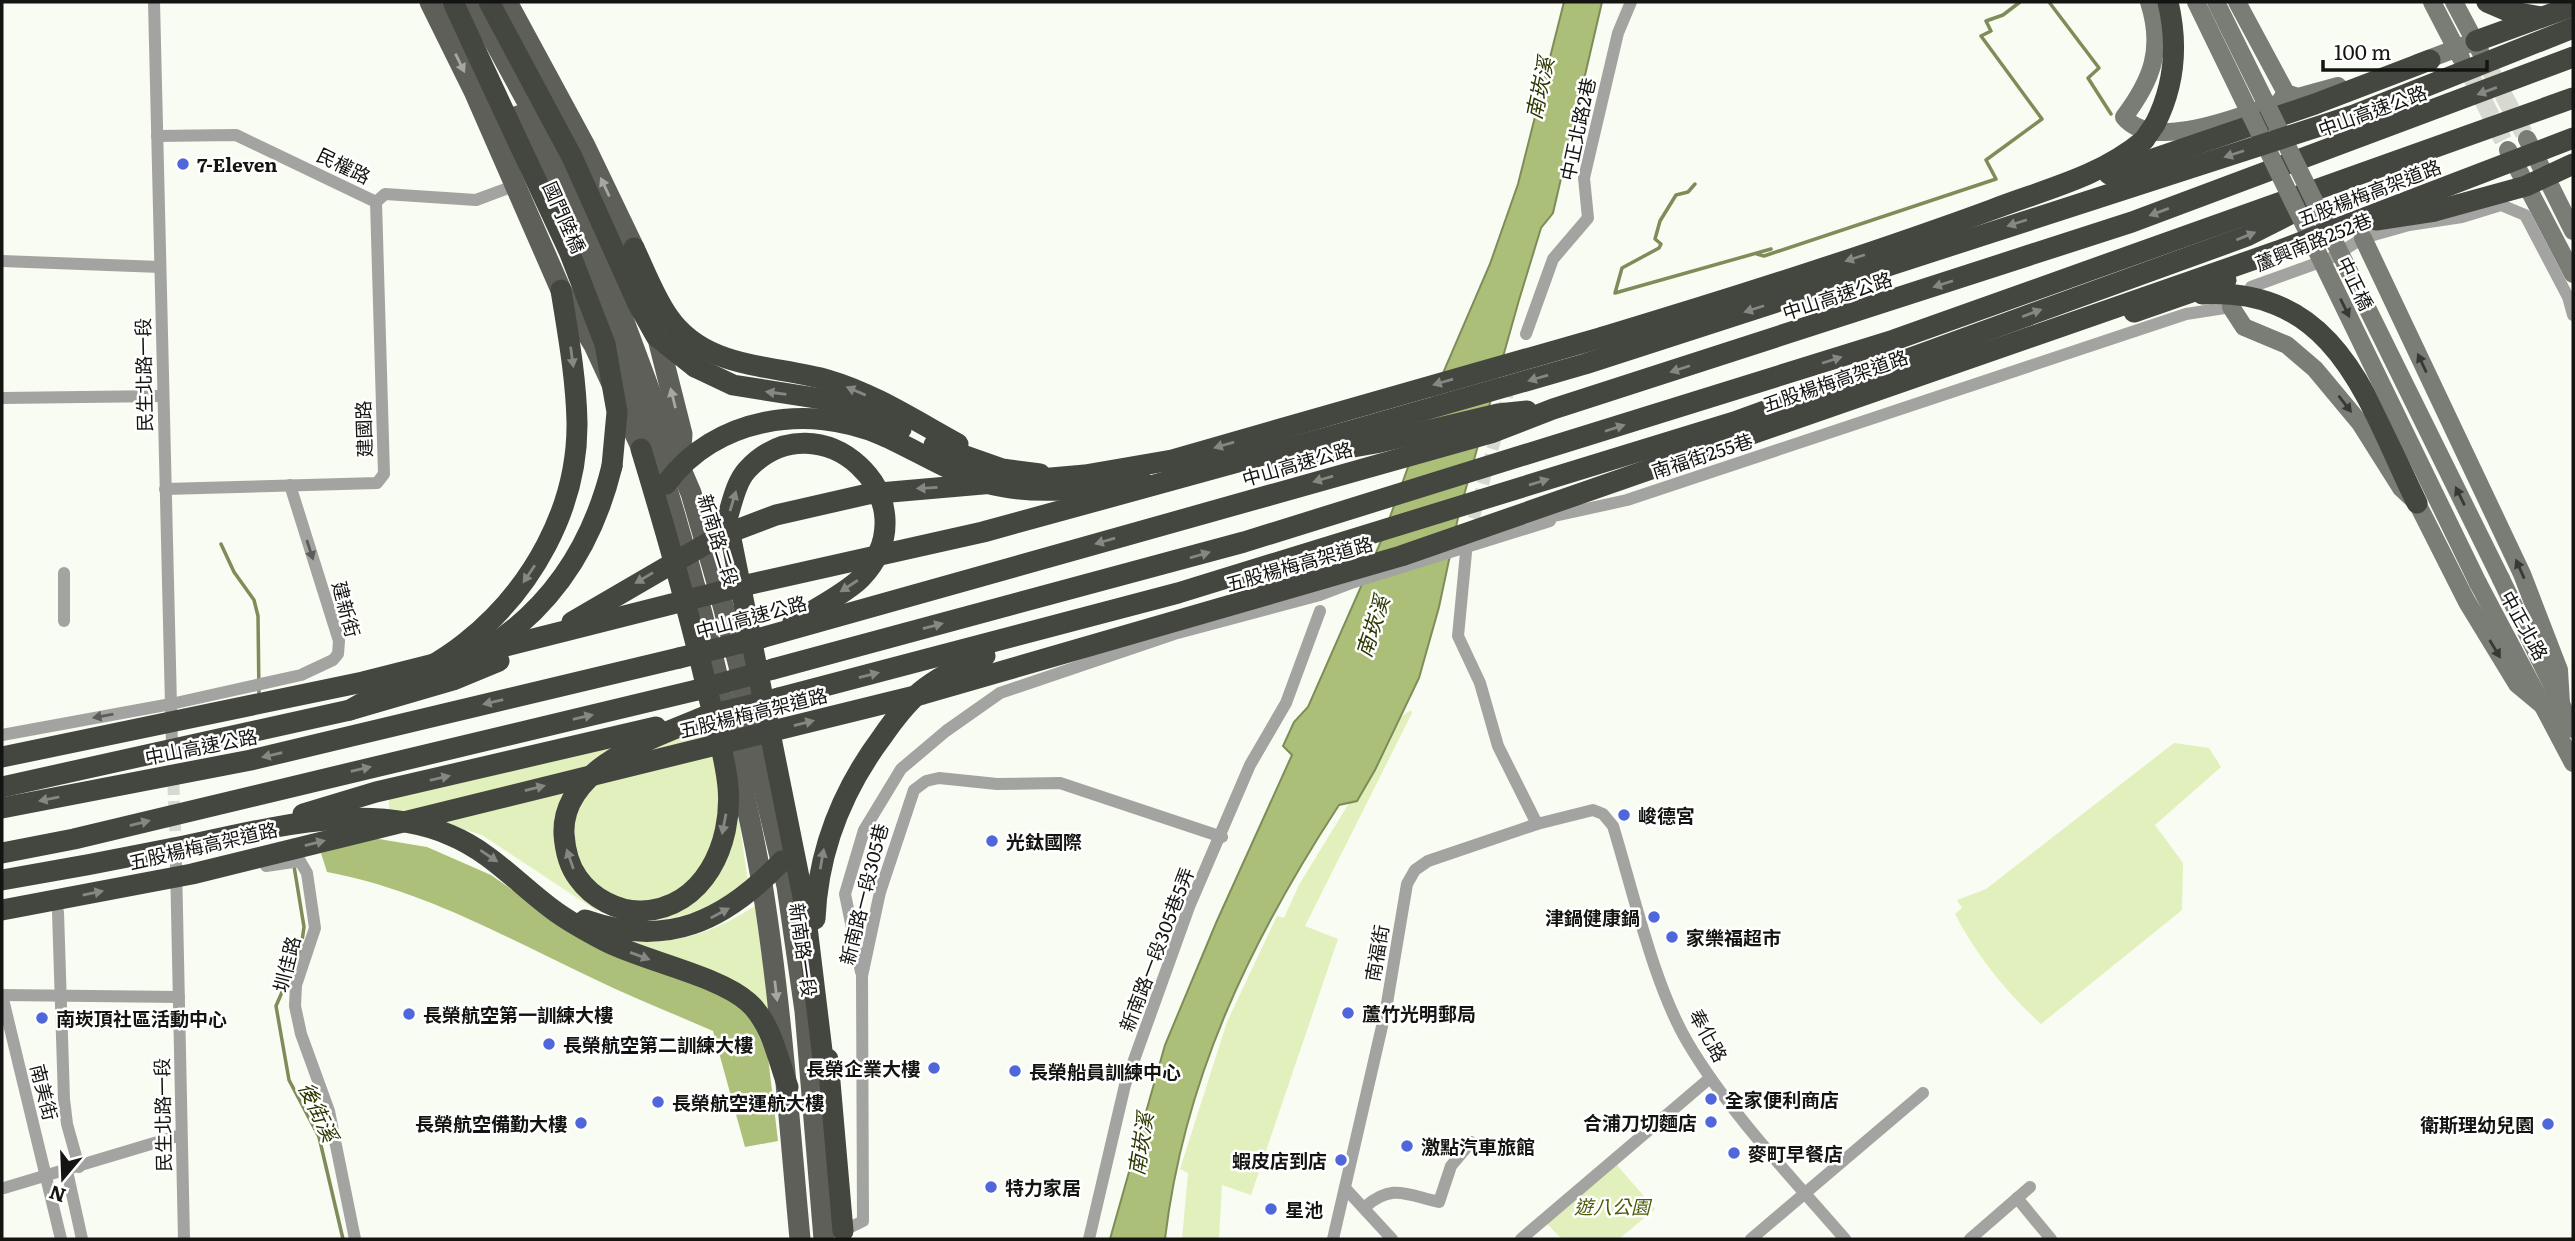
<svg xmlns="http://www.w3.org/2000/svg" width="2575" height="1241" font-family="Literata,'Noto Sans TC',serif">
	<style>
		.green { fill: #e1f0bc }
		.forest { fill: #adc07a }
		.water { fill: #acbf78; stroke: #7e8c59; stroke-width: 2 }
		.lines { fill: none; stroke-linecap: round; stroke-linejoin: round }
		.stream { stroke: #7e8c59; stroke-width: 3.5 }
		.street-tunnel { stroke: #d7d9d0; stroke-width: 12; stroke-dasharray: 12 6; stroke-linecap: butt }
		.secondary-tunnel { stroke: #d7d9d0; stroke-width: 18; stroke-dasharray: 18 9; stroke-linecap: butt }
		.street { stroke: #a3a4a1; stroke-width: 12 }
		.secondary { stroke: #7a7c76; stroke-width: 18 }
		.primary { stroke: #5d5f58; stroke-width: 21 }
		.highway { stroke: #44473f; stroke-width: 21 }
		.street-bridge { stroke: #a3a4a1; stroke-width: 12 }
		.secondary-bridge { stroke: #7a7c76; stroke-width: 18 }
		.highway-bridge { stroke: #44473f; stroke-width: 21 }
		.oneway { fill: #a6a7a3 }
		.oneway2 { fill: #858782 }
		.oneway3 { fill: #383935 }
		.oneway4 { fill: #5c5c5a }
		.poi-dot { fill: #5067dc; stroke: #fff; stroke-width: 2.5 }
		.labels { text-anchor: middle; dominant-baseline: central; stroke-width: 5; stroke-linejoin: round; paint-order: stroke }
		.street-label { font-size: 19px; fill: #141512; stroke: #fff }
		.poi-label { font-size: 19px; font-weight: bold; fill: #141512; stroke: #fff; text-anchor: start }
		.park-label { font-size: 19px; font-style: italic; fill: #495907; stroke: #fff }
		.water-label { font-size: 21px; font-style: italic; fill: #2d3801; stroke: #fff }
	</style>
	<rect width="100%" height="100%" fill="#f9fcf2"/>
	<g class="green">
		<path d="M1411,710L1412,713L1305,926L1338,939L1251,1195L1222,1185L1219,1239H1182L1188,1173L1180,1169L1227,1022L1277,916L1284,918L1299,885L1402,716Z"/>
		<path d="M712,726C717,769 727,821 706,862C670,934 561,901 574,821C575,811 579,800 586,792C592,785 604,779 612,774C626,764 641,751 656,744C674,736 694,732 712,726Z"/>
		<path d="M625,742L559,815L598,906L597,911L482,835L415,814L389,810V799Z"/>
		<path d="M2174,743L2209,748L2221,767L2155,825L2183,863L2182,910L2041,1024C2006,992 1977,956 1955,914L1962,908L1957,900L1986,889Z"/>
		<path d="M738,813L748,883C718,905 691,916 654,921L650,919L675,913Z"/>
		<path d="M755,906L772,1024L636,945L637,942C682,943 716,931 755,906Z"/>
		<path d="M1616,1164L1655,1209L1619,1239H1562L1546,1223Z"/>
	</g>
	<path class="forest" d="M373,838L427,847L491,875L575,934L717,990L749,1013L768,1057L778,1141L745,1147L713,1031C672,1013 631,997 590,977C503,936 423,890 327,872L321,853Z"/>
	<path class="water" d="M1564,2H1602L1553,213L1541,228L1519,300L1459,513L1439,607L1419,678L1375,770L1357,801L1339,805C1251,940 1184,1078 1165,1239H1110L1165,1045L1216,923L1292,755L1283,746L1294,722L1308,707L1382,539L1437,387L1490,264L1518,184Z"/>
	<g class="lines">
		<g class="stream">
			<path d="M2049,2L2099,68L2088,78L2111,114"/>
			<path d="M1695,184L1688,192L1676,195L1660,221L1655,239L1661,244L1659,248L1622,268L1615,293L1771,249"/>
			<path d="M1757,254L1764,256L1996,179L1986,160L2042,119L1981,36L1991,31L1986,21L2003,15L2020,2"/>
			<path d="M221,544L234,572L254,600L258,616L259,697"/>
			<path d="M294,866L304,927L301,948L276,1006L289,1080L319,1137L343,1239"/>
		</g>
		<g class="street-tunnel">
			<path d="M1469,536L1511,381"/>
			<path d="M172,747L176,853"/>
		</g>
		<g class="secondary-tunnel">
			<path d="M2490,70L2527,139"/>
			<path d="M2471,76L2508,150"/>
		</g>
		<g class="street">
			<path d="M154,2L172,747"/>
			<path d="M157,136L236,135L376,202"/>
			<path d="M376,202L385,194L476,200L514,186"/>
			<path d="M2,261L160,267"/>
			<path d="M2251,287L2331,258L2363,238L2409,225L2462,217L2501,205L2525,215L2568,297L2573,315"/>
			<path d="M1526,334L1553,259L1588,218L1584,178L1618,33L1631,2"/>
			<path d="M2,398L162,396"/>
			<path d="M165,489L377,483L384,474L376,202"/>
			<path d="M1536,520L1627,500L2186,314L2231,307"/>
			<path d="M1472,541L1467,542L1458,636L1480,683L1498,746L1537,824"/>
			<path d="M64,573V621"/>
			<path d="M2,735L171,704L301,675L333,660L338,654L339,641L290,485"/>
			<path d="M176,864L184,1239"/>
			<path d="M266,866L300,861L307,873L315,928L296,985L295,1006L301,1034L329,1111L355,1239"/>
			<path d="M58,912L64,1099L67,1124L79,1167"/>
			<path d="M861,972L845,894L864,830L901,769L946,731L1000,693L1174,634L1320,595L1354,582"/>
			<path d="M2,995L61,1239"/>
			<path d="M2,995L179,997"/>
			<path d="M67,1171L82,1239"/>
			<path d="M4,1188L181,1135"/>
			<path d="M1345,1188L1392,1239"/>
			<path d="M2017,1198L2051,1239"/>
			<path d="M1365,1207C1392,1183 1407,1195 1439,1202L1451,1166L1471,1142"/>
			<path d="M843,1231L863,1221L862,976L880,892L914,790L926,781L939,778L997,784L1060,783L1222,837"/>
			<path d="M1089,1239L1125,1085L1189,907L1250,765L1286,703L1320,611"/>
			<path d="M1333,1239L1386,1009L1407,884L1415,870L1428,861L1537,824L1593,810L1603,814L1613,826C1633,891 1654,986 1688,1043C1728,1111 1793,1179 1845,1239"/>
			<path d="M1521,1239L1710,1078"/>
			<path d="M1751,1239L1923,1093"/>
			<path d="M1970,1239L2030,1187"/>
		</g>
		<g class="secondary">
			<path d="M2149,2C2164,49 2152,80 2124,117C2153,153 2243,115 2279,103L2286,93"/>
			<path d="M2237,2L2286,93L2298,97L2338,86"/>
			<path d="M2432,2L2461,58"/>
			<path d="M2454,2L2480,51"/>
			<path d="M2418,63L2476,41"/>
			<path d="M2527,139L2573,231"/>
			<path d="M2508,150L2573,274"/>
			<path d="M2363,238L2522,574L2559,670L2561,703"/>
			<path d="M2231,307L2244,327L2287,345L2315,369L2360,423L2401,488L2417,503L2467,602L2517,684L2547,709"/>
			<path d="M2501,579L2573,729"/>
			<path d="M2478,583L2573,763"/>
		</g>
		<g class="primary">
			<path d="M430,2L474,91L561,290L594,345L643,451"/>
			<path d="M473,2L548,140L599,254L666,435L691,493L716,579L739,666L744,705L787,886L805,1011L824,1239"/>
			<path d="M507,2L585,146L634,248L639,266"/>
			<path d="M518,116C615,306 681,510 727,718C739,773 753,828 762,884C781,1002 789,1121 800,1239"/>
			<path d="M655,327L682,434L680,463"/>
		</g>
		<g class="highway">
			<path d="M2487,2L2508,11L2541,17"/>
			<path d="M2476,41L2573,6"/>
			<path d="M2155,124C2175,85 2178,44 2168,2"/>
			<path d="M2109,174L2315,104L2430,60"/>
			<path d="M2376,220L2435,211L2526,186L2573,164"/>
			<path d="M634,248C645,271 654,296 668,316C705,370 771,364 828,380C873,393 916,421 958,444"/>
			<path d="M2202,294C2338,286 2368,403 2417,503"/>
			<path d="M2134,312L2226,280"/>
			<path d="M1603,337C1733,298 1863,257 1991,210C2045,189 2098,178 2144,140"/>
			<path d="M695,367L733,385L828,400L901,429"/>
			<path d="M934,445L1002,469L1040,474"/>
			<path d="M641,449C665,528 688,608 707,689C714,721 725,754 728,787C733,844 704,908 642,911C618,912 592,898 578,878C569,866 565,849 564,834C561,767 656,737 706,716"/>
			<path d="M1274,461L1376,443L1498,414L1527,411"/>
			<path d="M666,484C715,417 808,403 882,435C921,452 961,480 1004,487C1049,495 1097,487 1142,481"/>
			<path d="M793,622C810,613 848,591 861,578C936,499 818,393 747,470C736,482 732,503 727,519L804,902L823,1059L829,1073"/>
			<path d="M761,638L1491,433L1553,409L2132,222L2573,57"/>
			<path d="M486,649C554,606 593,544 612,466"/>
			<path d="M773,669L1244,542L1894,340L2573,98"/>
			<path d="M779,698L1178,593L1734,422L2247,236L2300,209"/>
			<path d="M350,710C388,688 431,670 465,643C532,590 578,508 577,422C576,377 568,334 561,290"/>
			<path d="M2,787L350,710L453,680L499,661"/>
			<path d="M2,808L251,760L679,658"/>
			<path d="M303,814L376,792L656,727"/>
			<path d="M2,853L74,839L697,690"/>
			<path d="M2,880C61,870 120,859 179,847C265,830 365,799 450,835C491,852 517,883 552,909C569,922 588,932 607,942C645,961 719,976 748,1002C771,1022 778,1059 788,1087"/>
			<path d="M815,919C818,851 841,792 882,737C893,721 905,705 920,692C939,676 963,665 985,656"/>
			<path d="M585,920C667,949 725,921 782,861"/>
			<path d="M828,1059L843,1231"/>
		</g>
		<path class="street-bridge" d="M1354,582L1550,521"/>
		<g class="secondary-bridge">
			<path d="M2196,2L2478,583"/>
			<path d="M2216,2L2501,579"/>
		</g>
		<g class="highway-bridge">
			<path d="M453,2L569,251L605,344L617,412L612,466"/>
			<path d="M489,2L572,157L638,304L656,336L695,367"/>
			<path d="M2144,140L2155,124"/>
			<path d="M572,622L718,537L776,515L868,494L1085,475L1172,460L1603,337"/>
			<path d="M679,658L761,638"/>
			<path d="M697,690L773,669"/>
			<path d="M706,716L779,698"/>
			<path d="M2,757L363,682L751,584L983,532L1351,431L1585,364L2354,115L2573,28"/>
			<path d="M2,910L192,874L923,694L1401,556L2278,251L2573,138"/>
		</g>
	</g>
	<defs><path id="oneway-solid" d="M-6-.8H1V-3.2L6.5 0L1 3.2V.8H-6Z" transform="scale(1.75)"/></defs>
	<g class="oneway">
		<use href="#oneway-solid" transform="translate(460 63) rotate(64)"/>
		<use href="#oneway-solid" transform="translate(605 187) rotate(-115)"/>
		<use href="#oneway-solid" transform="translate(673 398) rotate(-104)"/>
		<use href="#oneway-solid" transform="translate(776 991) rotate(83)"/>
	</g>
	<g class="oneway2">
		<use href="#oneway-solid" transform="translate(2487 91) rotate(160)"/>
		<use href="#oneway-solid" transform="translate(2234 154) rotate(162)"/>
		<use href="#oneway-solid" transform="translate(2159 212) rotate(160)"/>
		<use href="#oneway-solid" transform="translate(2017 223) rotate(162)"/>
		<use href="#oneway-solid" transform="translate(2246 236) rotate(-22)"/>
		<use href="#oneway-solid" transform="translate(1855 258) rotate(162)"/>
		<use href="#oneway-solid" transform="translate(1943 284) rotate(162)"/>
		<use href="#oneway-solid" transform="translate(1754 309) rotate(162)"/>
		<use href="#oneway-solid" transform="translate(2032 313) rotate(-21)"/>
		<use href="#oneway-solid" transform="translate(572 357) rotate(82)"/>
		<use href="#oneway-solid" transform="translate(1832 360) rotate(-18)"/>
		<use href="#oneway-solid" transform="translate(1680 369) rotate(162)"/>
		<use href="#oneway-solid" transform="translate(1538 378) rotate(164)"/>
		<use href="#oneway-solid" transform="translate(1443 382) rotate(164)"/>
		<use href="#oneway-solid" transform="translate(856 391) rotate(-157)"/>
		<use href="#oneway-solid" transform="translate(776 393) rotate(-172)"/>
		<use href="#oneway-solid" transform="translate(1615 428) rotate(-18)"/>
		<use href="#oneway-solid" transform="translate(1224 445) rotate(164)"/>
		<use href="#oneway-solid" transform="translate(1323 479) rotate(164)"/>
		<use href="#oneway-solid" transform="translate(1539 482) rotate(-17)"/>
		<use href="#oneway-solid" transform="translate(927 488) rotate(177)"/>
		<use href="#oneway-solid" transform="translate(733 501) rotate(-73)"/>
		<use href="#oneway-solid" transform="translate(1105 541) rotate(164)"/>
		<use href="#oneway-solid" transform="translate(1200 555) rotate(-16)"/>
		<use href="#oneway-solid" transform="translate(529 574) rotate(124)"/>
		<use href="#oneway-solid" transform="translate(644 578) rotate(149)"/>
		<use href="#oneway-solid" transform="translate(849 586) rotate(147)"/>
		<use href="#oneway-solid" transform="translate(933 626) rotate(-15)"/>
		<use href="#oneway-solid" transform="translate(869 675) rotate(-14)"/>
		<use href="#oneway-solid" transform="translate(493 702) rotate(167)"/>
		<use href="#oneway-solid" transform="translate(583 717) rotate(-13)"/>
		<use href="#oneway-solid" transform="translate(804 723) rotate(-14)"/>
		<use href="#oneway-solid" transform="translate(272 755) rotate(167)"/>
		<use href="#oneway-solid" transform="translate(361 769) rotate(-13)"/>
		<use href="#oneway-solid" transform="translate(440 778) rotate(-13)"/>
		<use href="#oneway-solid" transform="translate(535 788) rotate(-14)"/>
		<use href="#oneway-solid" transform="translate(49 799) rotate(169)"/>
		<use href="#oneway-solid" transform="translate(140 823) rotate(-14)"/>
		<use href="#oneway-solid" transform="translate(724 824) rotate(101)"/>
		<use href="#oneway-solid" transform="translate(315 843) rotate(-14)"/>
		<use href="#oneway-solid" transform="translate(489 856) rotate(34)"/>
		<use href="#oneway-solid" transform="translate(570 859) rotate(-109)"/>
		<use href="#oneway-solid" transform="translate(822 859) rotate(-80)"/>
		<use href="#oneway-solid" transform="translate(93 893) rotate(-11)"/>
		<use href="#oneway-solid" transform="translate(720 913) rotate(-28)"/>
		<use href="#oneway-solid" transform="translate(640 956) rotate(20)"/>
	</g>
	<g class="oneway3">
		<use href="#oneway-solid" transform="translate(2345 308) rotate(64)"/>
		<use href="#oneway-solid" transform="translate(2422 363) rotate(-115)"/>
		<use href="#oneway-solid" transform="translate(2345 404) rotate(52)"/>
		<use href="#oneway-solid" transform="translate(2460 496) rotate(-116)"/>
		<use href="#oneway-solid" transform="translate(2520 569) rotate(-114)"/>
		<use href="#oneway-solid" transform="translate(2495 649) rotate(59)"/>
	</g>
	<g class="oneway4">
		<use href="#oneway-solid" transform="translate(310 550) rotate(72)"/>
		<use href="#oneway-solid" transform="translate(103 716) rotate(170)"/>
	</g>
	<g class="poi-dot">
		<circle cx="183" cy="164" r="7"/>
		<circle cx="1624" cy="815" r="7"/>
		<circle cx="992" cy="841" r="7"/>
		<circle cx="1654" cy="917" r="7"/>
		<circle cx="1672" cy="937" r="7"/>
		<circle cx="1348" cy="1013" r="7"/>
		<circle cx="409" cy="1014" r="7"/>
		<circle cx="42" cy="1018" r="7"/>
		<circle cx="549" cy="1044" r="7"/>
		<circle cx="934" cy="1068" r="7"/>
		<circle cx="1015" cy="1071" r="7"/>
		<circle cx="1711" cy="1099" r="7"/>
		<circle cx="658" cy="1102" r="7"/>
		<circle cx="1711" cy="1122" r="7"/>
		<circle cx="581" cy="1123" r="7"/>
		<circle cx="2548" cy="1124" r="7"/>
		<circle cx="1407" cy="1146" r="7"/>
		<circle cx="1734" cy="1153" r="7"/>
		<circle cx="1341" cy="1160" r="7"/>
		<circle cx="991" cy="1187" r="7"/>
		<circle cx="1271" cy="1209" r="7"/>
	</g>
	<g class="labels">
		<g class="street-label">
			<text transform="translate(2372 110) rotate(-20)">中山高速公路</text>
			<text transform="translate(1577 129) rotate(-78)">中正北路2巷</text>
			<text transform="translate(344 165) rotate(26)">民權路</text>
			<text transform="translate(2369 192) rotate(-21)">五股楊梅高架道路</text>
			<text transform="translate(565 217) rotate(66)">國門陸橋</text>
			<text transform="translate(2313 241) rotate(-22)">蘆興南路252巷</text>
			<text transform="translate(2356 283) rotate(64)">中正橋</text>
			<text transform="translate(1837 295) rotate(-18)">中山高速公路</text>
			<text transform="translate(143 375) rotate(-91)">民生北路一段</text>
			<text transform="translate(1835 380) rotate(-19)">五股楊梅高架道路</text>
			<text transform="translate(363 429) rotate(-92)">建國路</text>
			<text transform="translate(1702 455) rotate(-18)">南福街255巷</text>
			<text transform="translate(1297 463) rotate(-16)">中山高速公路</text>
			<text transform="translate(719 540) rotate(73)">新南路二段</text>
			<text transform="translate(1299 563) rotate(-16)">五股楊梅高架道路</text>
			<text transform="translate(347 609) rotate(75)">建新街</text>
			<text transform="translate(751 616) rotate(-15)">中山高速公路</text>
			<text transform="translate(2525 625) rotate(61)">中正北路</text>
			<text transform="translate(753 712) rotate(-14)">五股楊梅高架道路</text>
			<text transform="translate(201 746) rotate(-11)">中山高速公路</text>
			<text transform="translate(203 845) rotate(-13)">五股楊梅高架道路</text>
			<text transform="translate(863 894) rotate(-76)">新南路一段305巷</text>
			<text transform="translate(1156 949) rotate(-69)">新南路一段305巷5弄</text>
			<text transform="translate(804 950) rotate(82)">新南路一段</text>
			<text transform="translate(1376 953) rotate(-80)">南福街</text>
			<text transform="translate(286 964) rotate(-76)">圳佳路</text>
			<text transform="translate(1709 1035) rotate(61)">奉化路</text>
			<text transform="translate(45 1092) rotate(76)">南美街</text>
			<text transform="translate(162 1115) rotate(-91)">民生北路一段</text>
		</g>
		<g class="poi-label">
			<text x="197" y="164">7-Eleven</text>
			<text x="1638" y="815">峻德宮</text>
			<text x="1006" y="841">光鈦國際</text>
			<text x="1640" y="917" text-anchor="end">津鍋健康鍋</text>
			<text x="1686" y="937">家樂福超市</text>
			<text x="1362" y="1013">蘆竹光明郵局</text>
			<text x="423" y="1014">長榮航空第一訓練大樓</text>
			<text x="56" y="1018">南崁頂社區活動中心</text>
			<text x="563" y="1044">長榮航空第二訓練大樓</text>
			<text x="920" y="1068" text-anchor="end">長榮企業大樓</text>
			<text x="1029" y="1071">長榮船員訓練中心</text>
			<text x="1725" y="1099">全家便利商店</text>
			<text x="672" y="1102">長榮航空運航大樓</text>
			<text x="1697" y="1122" text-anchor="end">合浦刀切麵店</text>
			<text x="567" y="1123" text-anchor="end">長榮航空備勤大樓</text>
			<text x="2534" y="1124" text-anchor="end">衛斯理幼兒園</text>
			<text x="1421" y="1146">激點汽車旅館</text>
			<text x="1748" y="1153">麥町早餐店</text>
			<text x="1327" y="1160" text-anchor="end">蝦皮店到店</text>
			<text x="1005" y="1187">特力家居</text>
			<text x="1285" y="1209">星池</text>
		</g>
		<g class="park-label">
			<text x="1612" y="1206">遊八公園</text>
		</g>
		<g class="water-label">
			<text transform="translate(1538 88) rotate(-78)">南崁溪</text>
			<text transform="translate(1371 626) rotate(-72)">南崁溪</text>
			<text transform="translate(320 1111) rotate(65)">後街溪</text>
			<text transform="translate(1139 1144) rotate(-81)">南崁溪</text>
		</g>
	</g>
	<rect width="2575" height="1241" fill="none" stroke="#141512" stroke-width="7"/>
	<g transform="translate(63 1178) rotate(199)" stroke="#ffffff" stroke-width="5" paint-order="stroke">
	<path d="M0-5L12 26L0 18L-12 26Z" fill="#141512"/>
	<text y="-10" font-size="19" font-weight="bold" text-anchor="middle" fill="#141512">N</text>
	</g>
	<path d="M2323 60v10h164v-10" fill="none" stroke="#141512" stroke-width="3.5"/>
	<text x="2334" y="60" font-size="21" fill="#141512" stroke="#ffffff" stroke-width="5" paint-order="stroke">100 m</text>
</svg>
